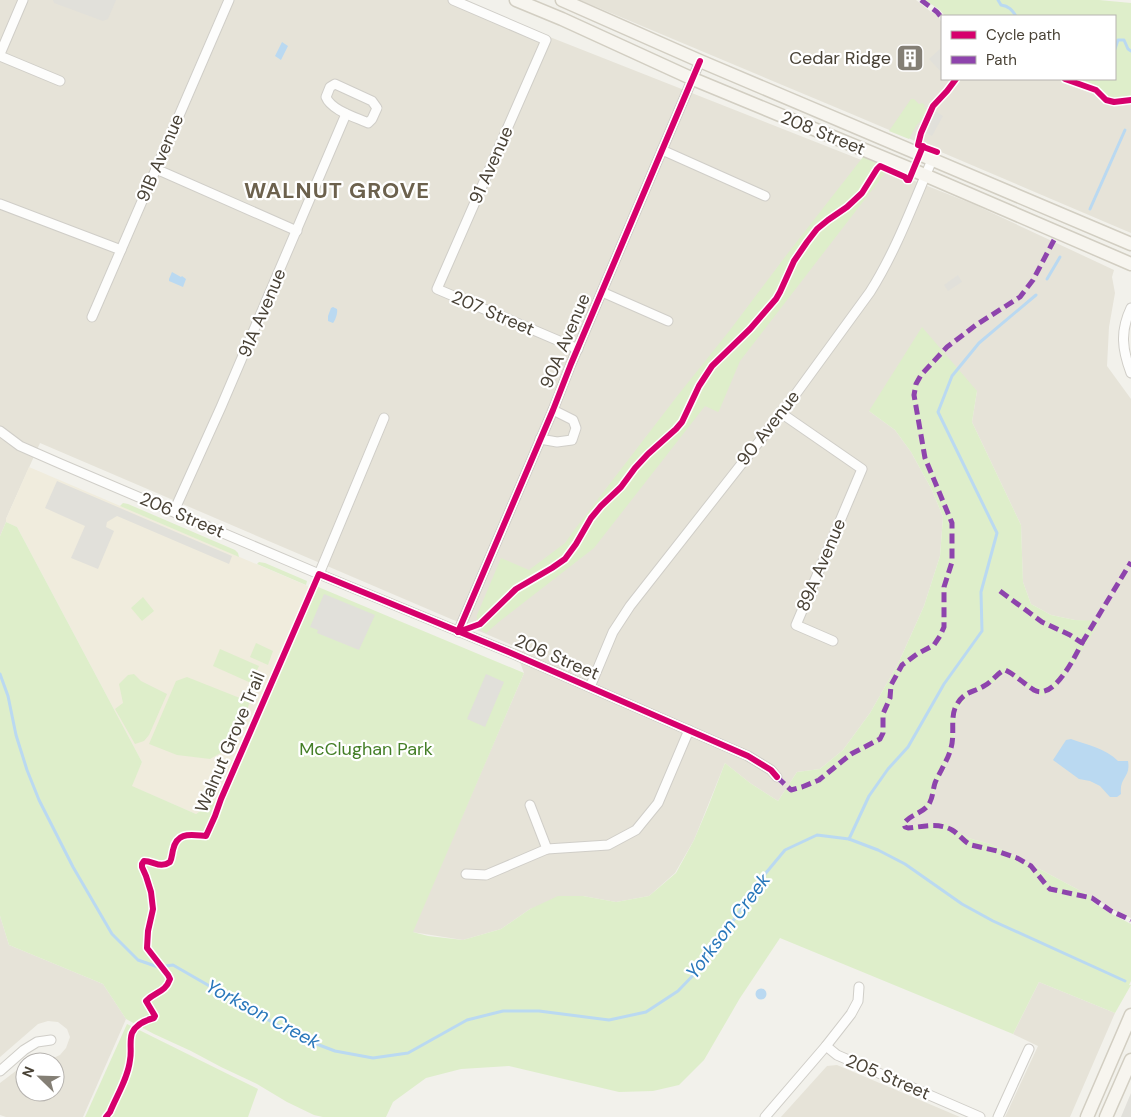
<svg xmlns="http://www.w3.org/2000/svg" width="1131" height="1117" font-family="'DM Sans',sans-serif">
	<style>
		.residential { fill: #e6e3d8 }
		.education { fill: #f0ecdd }
		.green { fill: #deeeca }
		.parking { fill: #e1e0da }
		.water { fill: #bad9f1 }
		.lines { fill: none; stroke-linecap: round; stroke-linejoin: round }
		.stream { stroke: #bad9f1; stroke-width: 3 }
		.minor-casing { stroke: #d0cec8; stroke-width: 11 }
		.secondary-casing { stroke: #d2cec2; stroke-width: 15 }
		.minor { stroke: #fdfdfc; stroke-width: 9 }
		.secondary { stroke: #f7f5ef; stroke-width: 12 }
		.quiet { stroke: #8e44ad; stroke-width: 5; stroke-dasharray: 10 5; stroke-linecap: butt }
		.cycleway-casing { stroke: #fff; stroke-width: 9 }
		.cycleway { stroke: #d6006c; stroke-width: 6 }
		.labels { text-anchor: middle; dominant-baseline: central; stroke-width: 4.5; stroke-linejoin: round; paint-order: stroke }
		.poi-label { font-size: 18px; fill: #494236; stroke: #fff; text-anchor: end }
		.street-label { font-size: 18px; fill: #494236; stroke: #fff }
		.park-label { font-size: 18px; fill: #437e26; stroke: #fff }
		.water-label { font-size: 19px; font-style: italic; fill: #2977bb; stroke: #fff }
		.district-label { font-size: 22px; font-weight: bold; letter-spacing: 1px; fill: #6c614d; stroke: #fff }
	</style>
	<rect width="100%" height="100%" fill="#f2f1eb"/>
	<g class="residential">
		<path d="M0,0H456L973,204L1114,270L1112,277L1115,293L1109,327L1107,366L1131,399V918L1120,914L1092,897L1015,856L990,844L968,838L946,824L908,826L907,823L913,817L927,810L933,802L935,791L953,747L957,710L969,694L984,689L997,680L1005,673L1014,678L1099,622L1075,620L1051,615L1031,604L1023,582L1021,525L972,422L977,391L869,411L895,430L911,452L932,490L943,517L940,556L924,606L898,664L870,713L843,750L820,769L797,772L778,801L750,783L725,763L694,840L675,873L649,896L616,902L583,896L530,909L501,929L463,940L412,932L524,673L514,646L40,443L6,519V522L0,536Z"/>
		<path d="M580,0H916L931,12L938,15L942,24V79H1065L1096,90L1106,100L1114,102L1131,100V233L854,115Z"/>
		<path d="M0,916L9,945L103,984L126,1019L83,1117H6L0,1115V1083L25,1064V1092H55V1062H28L32,1059H51L60,1055L66,1048L70,1037L67,1029L58,1022L48,1021L38,1024L0,1057Z"/>
		<path d="M1039,982L1115,1013L1070,1117H1005L1038,1046L1013,1034Z"/>
		<path d="M837,1065L960,1117H781L827,1066Z"/>
	</g>
	<path class="education" d="M29,467L310,587L219,798L196,814L131,786L142,762L17,527L6,522V519Z"/>
	<g class="green">
		<path d="M925,0H1099L1131,3V100L1114,102L1106,100L1096,90L1065,79H1115V16H945L940,10Z"/>
		<path d="M911,99H914L919,104L922,103L925,105L924,107L927,110L923,118L916,126L909,139L889,131Z"/>
		<path d="M863,157L889,168L740,361L719,411L718,412L705,406L594,548L500,621L486,633C479,629 476,623 477,615L501,558L529,570L565,543L575,529L678,395L730,330L788,253Z"/>
		<path d="M922,327L977,391L972,422L1021,525L1023,582L1031,604L1051,615L1075,620L1100,621L1073,665L1057,686L1043,696C1029,692 1018,680 1005,673L997,680L984,689L969,694L957,710L953,747L935,791L933,802L927,810L913,817L907,824L909,826L946,823L968,838L990,844L1015,856L1092,897L1091,901L1110,913L1131,924V981L1129,985H1131L1115,1013L1039,982L1013,1034L780,938L740,998L704,1060L679,1085L653,1091L619,1092L509,1066L461,1069L426,1078L393,1102L386,1117H323L314,1115L287,1102L257,1084L221,1067L191,1051L154,1034L126,1019L103,984L9,945L0,916V536L6,522L17,527L142,762L132,786L196,814L219,798L311,584L524,673L413,932L428,936L463,940L501,929L530,909L558,896H583L616,902L649,896L676,873L694,840L708,807L725,763L750,783L778,801L797,772L820,769L843,750L870,713L898,664L924,606L940,556L943,517L932,490L911,452L895,430L869,411Z"/>
		<path d="M123,503L128,504L235,550L238,553L239,557L120,506Z"/>
		<path d="M259,562L265,563L307,581L306,585L257,564Z"/>
		<path d="M143,597L154,611L142,621L131,608Z"/>
		<path d="M256,643L273,651L268,665L250,657Z"/>
		<path d="M220,649L259,666L251,683L213,666Z"/>
		<path d="M134,674L141,681L167,694L149,735L144,741L135,744L115,709L123,703L119,684L128,675Z"/>
		<path d="M187,677L250,702L238,733L231,747L210,759L177,755L149,744L176,681Z"/>
		<path d="M127,1024L258,1089L248,1117H85Z"/>
	</g>
	<g class="parking">
		<path d="M53,0H116L108,19L103,21L54,3Z"/>
		<path d="M942,47V73L929,59Z"/>
		<path d="M935,111L943,116L932,136L924,132Z"/>
		<path d="M958,275L962,282L948,291L944,285Z"/>
		<path d="M57,481L232,556L229,564L117,516L107,522L106,527L114,531L98,569L71,558L85,526L45,508Z"/>
		<path d="M324,594L375,615L359,650L317,633L318,630L310,627Z"/>
		<path d="M486,674L504,682L485,727L467,719Z"/>
		<path d="M1131,1093V1117H1121Z"/>
	</g>
	<g class="water">
		<path d="M282,42L288,46L281,60L275,56Z"/>
		<path d="M172,272L181,277L182,276L186,279L183,287L169,281V279Z"/>
		<path d="M333,307L337,309C338,313 335,321 333,323L328,321V316L331,308Z"/>
		<path d="M1071,739C1088,745 1105,748 1118,761H1128C1131,778 1119,777 1121,794L1117,797H1110L1100,786L1090,781L1079,779L1053,760L1066,740Z"/>
		<circle cx="761" cy="994" r="5.5"/>
	</g>
	<g class="lines">
		<g class="stream">
			<path d="M998,0L1001,5C1009,6 1012,10 1016,16"/>
			<path d="M1115,49L1118,40H1124L1128,49L1131,51"/>
			<path d="M1090,209L1125,130"/>
			<path d="M1047,279L1060,257"/>
			<path d="M0,674L8,696L16,735L27,770L39,800L73,867L112,934L138,960L158,967L173,965L298,1037L335,1051L373,1058L408,1053L467,1020L503,1011H539L609,1020L646,1012L678,991L703,965L765,874L785,850L817,835L849,839L878,850L905,864L962,904L993,921L1125,981"/>
			<path d="M849,839L869,796L888,769L908,747L944,684L982,631L981,592L997,533L938,412L952,376L979,343L1036,295"/>
		</g>
		<g class="minor-casing">
			<g id="minor">
				<path d="M453,0L546,40L437,289L578,349"/>
				<path d="M0,54L23,0"/>
				<path d="M0,56L60,81"/>
				<path d="M335,84L372,101L377,108L372,119L368,123C355,117 331,110 326,97L330,87Z"/>
				<path d="M662,150L765,196"/>
				<path d="M156,169L297,231"/>
				<path d="M0,204L121,250"/>
				<path d="M602,292L668,321"/>
				<path d="M1131,308C1120,331 1122,349 1131,373"/>
				<path d="M92,317L229,0"/>
				<path d="M781,413L862,469L796,625L833,641"/>
				<path d="M0,431L20,446L61,464L319,574L511,653L748,756L771,770L777,777"/>
				<path d="M540,439L557,442L572,440L576,428L573,420L553,410"/>
				<path d="M174,511L221,407L346,114"/>
				<path d="M319,574L384,418"/>
				<path d="M458,632L553,410L571,364L700,61"/>
				<path d="M590,687L613,632L630,606L787,406L870,292C896,251 913,204 932,160"/>
				<path d="M530,805L547,849"/>
				<path d="M466,874L486,875L547,849L608,845L636,830L658,803L689,730"/>
				<path d="M826,1046L837,1055L980,1117"/>
				<path d="M0,1071L24,1050L37,1042L51,1040"/>
				<path d="M765,1117L826,1046L851,1014L858,1001L859,987"/>
				<path d="M998,1117L1029,1049"/>
			</g>
		</g>
		<g class="secondary-casing">
			<g id="secondary">
				<path d="M516,0L562,19L693,79L913,170L1131,264"/>
				<path d="M562,0L700,61L1131,244"/>
				<path d="M1087,1117L1131,1015"/>
				<path d="M1106,1117L1131,1060"/>
			</g>
		</g>
		<use href="#minor" class="minor"/>
		<use href="#secondary" class="secondary"/>
		<g class="quiet">
			<path d="M921,0L937,12L942,18"/>
			<path d="M1000,591L1042,622L1070,635L1082,643C1075,656 1054,701 1034,690C1024,684 1016,675 1005,670C997,673 992,682 984,686C972,693 964,691 956,706C950,717 955,735 951,748C948,760 940,771 935,783C933,789 933,796 930,802C925,813 912,813 904,823L905,827L908,828C922,827 938,822 952,830C959,834 963,841 971,845L997,851L1017,858L1031,866L1047,886L1050,889L1092,898L1111,911L1131,920"/>
			<path d="M1082,643L1131,562"/>
			<path d="M777,777L791,790L802,787L819,780L851,754L880,739L883,733V714L890,698L891,685L902,665L917,654L934,645L940,636L944,627V587L952,562V523L925,458L914,395L916,384L921,375L947,347L976,325L1020,297L1033,280L1054,240"/>
		</g>
		<g class="cycleway-casing">
			<g id="cycleway">
				<path d="M1065,79L1096,90L1106,100L1114,102L1131,100"/>
				<path d="M937,152L918,145L921,133L933,106L947,91L956,79"/>
				<path d="M458,632L480,624L516,589L552,568L565,559L576,544L591,518L601,506L621,487L635,468L648,454L676,429L682,422L699,386L712,366L750,329L776,299L780,292L794,261L807,242L817,229L828,220L847,207L862,193L877,169L880,166L905,177L907,180H909L923,146"/>
				<path d="M458,632L553,410L571,364L700,61"/>
				<path d="M106,1117L110,1112C117,1095 128,1078 130,1060C132,1051 129,1042 132,1033C136,1024 146,1020 154,1018L155,1016L146,1001C156,991 165,993 170,979L168,975L147,948L148,931L153,909L151,892L146,876L142,867V864L144,861C154,861 160,869 170,862C172,858 172,854 173,850C177,831 191,835 206,836L215,816L221,799L319,574L511,653L748,756L771,770L777,777"/>
			</g>
		</g>
		<use href="#cycleway" class="cycleway"/>
	</g>
	<defs>
		<g id="building-square" transform="scale(1.4375)"><rect x="-9" y="-9" width="18" height="18" rx="4" fill="#847f75" stroke="#fff"/><path d="M-4-6H4V6H1V3H-1V6H-4ZM-2.5-4.3h1.7v1.8h-1.7ZM.8-4.3h1.7v1.8H.8ZM-2.5-1h1.7V.8h-1.7ZM.8-1h1.7V.8H.8Z" fill="#fff"/></g>
	</defs>
	<g fill-rule="evenodd">
		<use href="#building-square" x="910" y="58"/>
	</g>
	<g class="labels">
		<g class="poi-label">
			<text x="891" y="58">Cedar Ridge</text>
		</g>
		<g class="street-label">
			<text transform="translate(823 133) rotate(22)">208 Street</text>
			<text transform="translate(160 158) rotate(-67)">91B Avenue</text>
			<text transform="translate(491 165) rotate(-66)">91 Avenue</text>
			<text transform="translate(262 313) rotate(-67)">91A Avenue</text>
			<text transform="translate(493 313) rotate(23)">207 Street</text>
			<text transform="translate(565 341) rotate(-67)">90A Avenue</text>
			<text transform="translate(768 428) rotate(-52)">90 Avenue</text>
			<text transform="translate(182 515) rotate(23)">206 Street</text>
			<text transform="translate(821 565) rotate(-67)">89A Avenue</text>
			<text transform="translate(557 657) rotate(23)">206 Street</text>
			<text transform="translate(230 742) rotate(-67)">Walnut Grove Trail</text>
			<text transform="translate(888 1077) rotate(23)">205 Street</text>
		</g>
		<g class="park-label">
			<text x="366" y="749">McClughan Park</text>
		</g>
		<g class="water-label">
			<text transform="translate(728 926) rotate(-53)">Yorkson Creek</text>
			<text transform="translate(263 1014) rotate(28)">Yorkson Creek</text>
		</g>
		<g class="district-label">
			<text x="337" y="190">WALNUT GROVE</text>
		</g>
	</g>
	<rect x="941" y="15" width="175" height="65" fill="#ffffff" stroke="#b6b3af"/>
	<rect x="951" y="31" width="25" height="8" fill="#d6006c" stroke="#b6b3af"/>
	<text x="986" y="40" font-size="15" fill="#494236">Cycle path</text>
	<rect x="951" y="56" width="25" height="8" fill="#8e44ad" stroke="#b6b3af"/>
	<text x="986" y="65" font-size="15" fill="#494236">Path</text>
	<g transform="translate(40 1077) rotate(293)"><circle r="24" fill="#ffffff" stroke="#b6b3af"/>
	<path d="M0-4L9 19L0 12L-9 19Z" fill="#847f75"/>
	<text y="-8" font-size="14" font-weight="bold" text-anchor="middle" fill="#494236">N</text>
	</g>
</svg>
